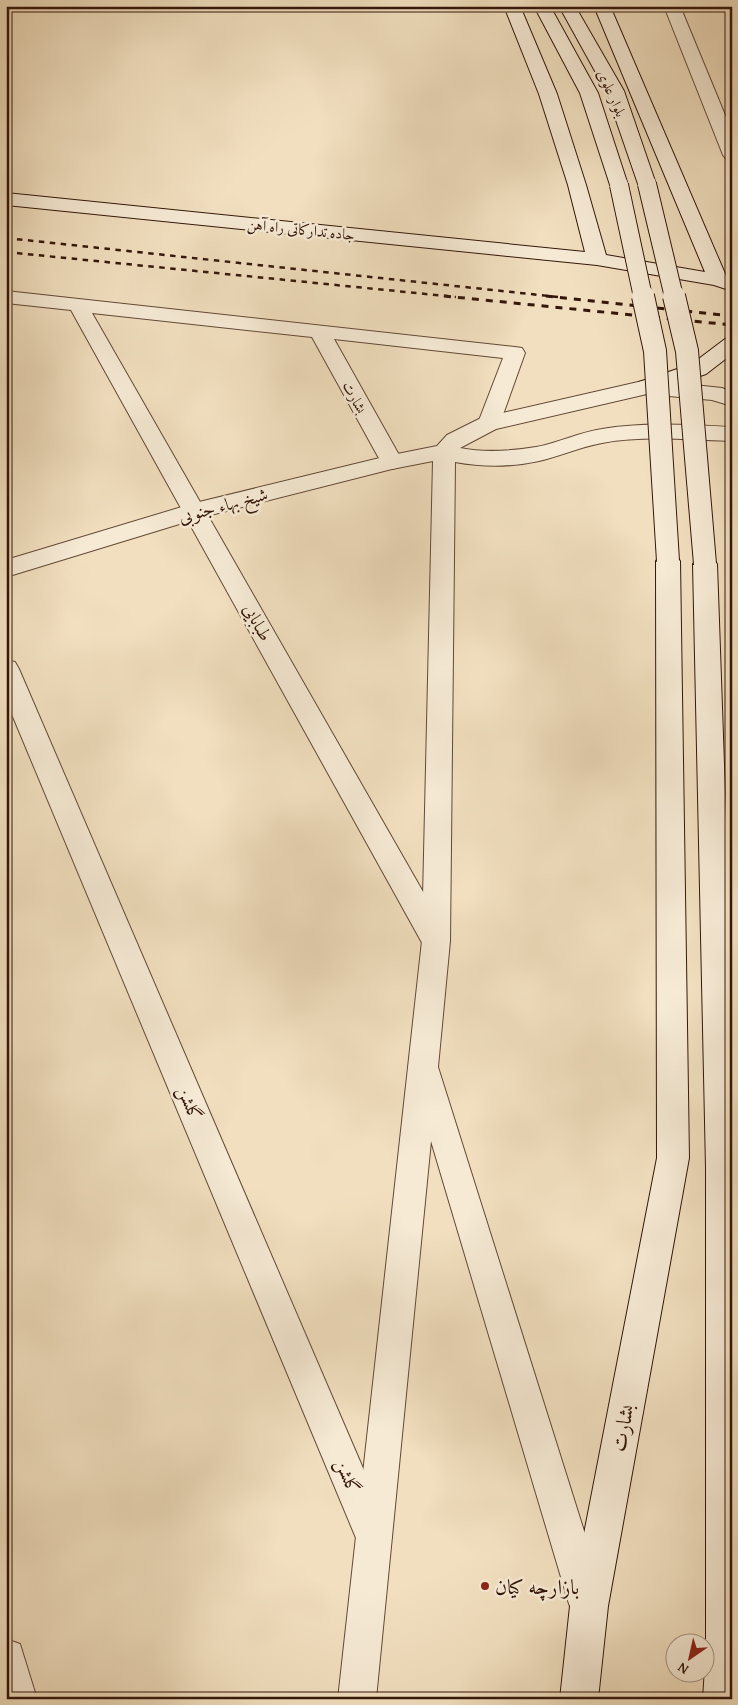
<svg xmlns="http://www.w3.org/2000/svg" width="738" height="1705" font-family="'Gentium Book Plus',Amiri,serif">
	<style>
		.green { fill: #bec08f; stroke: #796c4c }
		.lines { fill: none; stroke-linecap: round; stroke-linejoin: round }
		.minor-casing { stroke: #634937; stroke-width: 2 }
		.tertiary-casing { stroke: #634937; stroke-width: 2 }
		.secondary-casing { stroke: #34170a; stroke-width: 2 }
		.minor { fill: #f6ead5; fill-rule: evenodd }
		.tertiary { fill: #f6ead5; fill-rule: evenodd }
		.secondary { fill: #f6ead5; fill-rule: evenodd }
		.rail-far1 { stroke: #34170a; stroke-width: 2.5; stroke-dasharray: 5.5 5.5; stroke-linecap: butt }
		.rail { stroke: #34170a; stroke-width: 3; stroke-dasharray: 7 7; stroke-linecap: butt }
		.secondary-bridge-far1-casing { stroke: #34170a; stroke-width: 20; stroke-linecap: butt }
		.secondary-bridge-casing { stroke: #34170a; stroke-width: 24; stroke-linecap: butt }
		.secondary-bridge-far1 { stroke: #f6ead5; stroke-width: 18 }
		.secondary-bridge { stroke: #f6ead5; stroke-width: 22 }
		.poi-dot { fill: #8f2418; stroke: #f6ead5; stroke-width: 2 }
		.labels { text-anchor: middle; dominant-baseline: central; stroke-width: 5; stroke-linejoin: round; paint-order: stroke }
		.far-street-label { font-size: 15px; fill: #34170a; stroke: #f6ead5 }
		.street-label { font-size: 18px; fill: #34170a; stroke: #f6ead5 }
		.near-street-label { font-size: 21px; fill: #34170a; stroke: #f6ead5 }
		.near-poi-label { font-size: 21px; fill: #34170a; stroke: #f6ead5; text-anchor: start }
	</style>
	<rect width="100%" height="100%" fill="#f1dfbf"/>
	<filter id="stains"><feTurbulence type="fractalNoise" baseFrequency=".004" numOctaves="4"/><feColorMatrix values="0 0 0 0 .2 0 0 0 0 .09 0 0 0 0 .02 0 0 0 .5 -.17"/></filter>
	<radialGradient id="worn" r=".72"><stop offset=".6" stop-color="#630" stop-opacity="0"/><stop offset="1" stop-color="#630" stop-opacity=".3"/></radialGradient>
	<path class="green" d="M728,468L732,474V650Z"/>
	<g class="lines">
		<g class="minor-casing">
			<g id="minor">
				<path d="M664,6H680L732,132V160L726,159L723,155Z"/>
				<path d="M6,291L515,347L522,348L525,353L500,423L497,428L489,430L481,428L478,423L503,358L334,339L403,462L400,467L392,469L384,467L381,462L312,337L92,313L446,932L450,941L446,950L436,953L426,950L71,310L6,303Z"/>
				<path d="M6,660L15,662L19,669L387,1524L392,1537L387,1550L374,1555L361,1550L6,700Z"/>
				<path d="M6,1639L20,1644L37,1699H6Z"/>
			</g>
		</g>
		<g class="tertiary-casing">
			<path id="tertiary" d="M647,380L722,388L732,392V406L712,400L647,394L496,429L460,448C485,453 511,451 536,447C558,443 580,432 602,429C645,422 688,425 732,427V441C689,440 644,435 602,443C580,447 560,456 539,461C512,467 482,467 455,462L450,941L438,1067L607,1604L601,1617L588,1623L575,1617L569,1604L431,1141L376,1699H338L422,941L433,461L392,469L199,518L6,577V560L195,503L392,455L437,446L447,435L481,418Z"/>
		</g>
		<g class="secondary-casing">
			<g id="secondary">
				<path d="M504,6H520L557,94L586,185L606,255L705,272L594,6H610L726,276L732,278V291L714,285L597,265L6,205V193L585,252L568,185L539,94Z"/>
				<path d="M534,6H550L598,93L628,185L626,189L619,191L612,189L610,185L580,93Z"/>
				<path d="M559,6H575L624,91L656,184L654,188L647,190L640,188L638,184L606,91Z"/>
				<path d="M732,337V354L706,374L647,394L639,392L636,387L639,382L692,364L725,339Z"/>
				<path d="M668,553L676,555L680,561L689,1158L608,1606L598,1699H560L570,1606L657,1158L656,561L660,555Z"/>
				<path d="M705,556L713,558L717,564L732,993V1699H703L706,1652V1168L693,564L697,558Z"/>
			</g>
		</g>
		<use href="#minor" class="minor"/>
		<use href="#tertiary" class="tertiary"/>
		<use href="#secondary" class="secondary"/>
		<g class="rail-far1">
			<path d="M6,238L558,297"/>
			<path d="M6,252L456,297"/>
		</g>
		<g class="rail">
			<path d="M444,296L732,325"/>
			<path d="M546,296L732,316"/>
		</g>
		<g class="secondary-bridge-far1-casing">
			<g id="secondary-bridge-far1">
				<path d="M647,184L674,297"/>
				<path d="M619,185L643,297"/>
			</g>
		</g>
		<g class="secondary-bridge-casing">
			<g id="secondary-bridge">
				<path d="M643,296L655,351L668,561"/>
				<path d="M674,296L687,351L705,564"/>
			</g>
		</g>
		<use href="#secondary-bridge-far1" class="secondary-bridge-far1"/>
		<use href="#secondary-bridge" class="secondary-bridge"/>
	</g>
	<circle class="poi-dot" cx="485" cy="1586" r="5"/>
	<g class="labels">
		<g class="far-street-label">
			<text transform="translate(612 93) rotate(66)">بلوار علوی</text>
			<text transform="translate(301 229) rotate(6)">جاده تدارکاتی راه آهن</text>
			<text transform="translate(355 397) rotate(61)">بشارت</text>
		</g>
		<g class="street-label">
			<text transform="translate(223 505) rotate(-15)">شیخ بهاء جنوبی</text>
			<text transform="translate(258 622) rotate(61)">طبابایی</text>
			<text transform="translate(190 1103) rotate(67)">گلشن</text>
			<text transform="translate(348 1476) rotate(67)">گلشن</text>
		</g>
		<g class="near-street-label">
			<text transform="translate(622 1428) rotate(-79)">بشارت</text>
		</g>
		<g class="near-poi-label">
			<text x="495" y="1586">بازارچه کیان</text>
		</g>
	</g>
	<rect width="738" height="1705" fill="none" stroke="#f1dfbf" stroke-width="25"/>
	<rect x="8" y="8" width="723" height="1690" fill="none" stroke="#34170a" stroke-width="2.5"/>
	<rect x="12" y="12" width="713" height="1680" fill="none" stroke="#34170a"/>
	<g transform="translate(690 1658) rotate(214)"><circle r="24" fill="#f6ead5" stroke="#a89684"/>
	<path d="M0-4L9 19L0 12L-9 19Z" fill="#8f2418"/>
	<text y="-8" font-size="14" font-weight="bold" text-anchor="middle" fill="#34170a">N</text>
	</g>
	<rect width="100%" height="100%" filter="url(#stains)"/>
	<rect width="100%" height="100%" fill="url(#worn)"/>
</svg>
